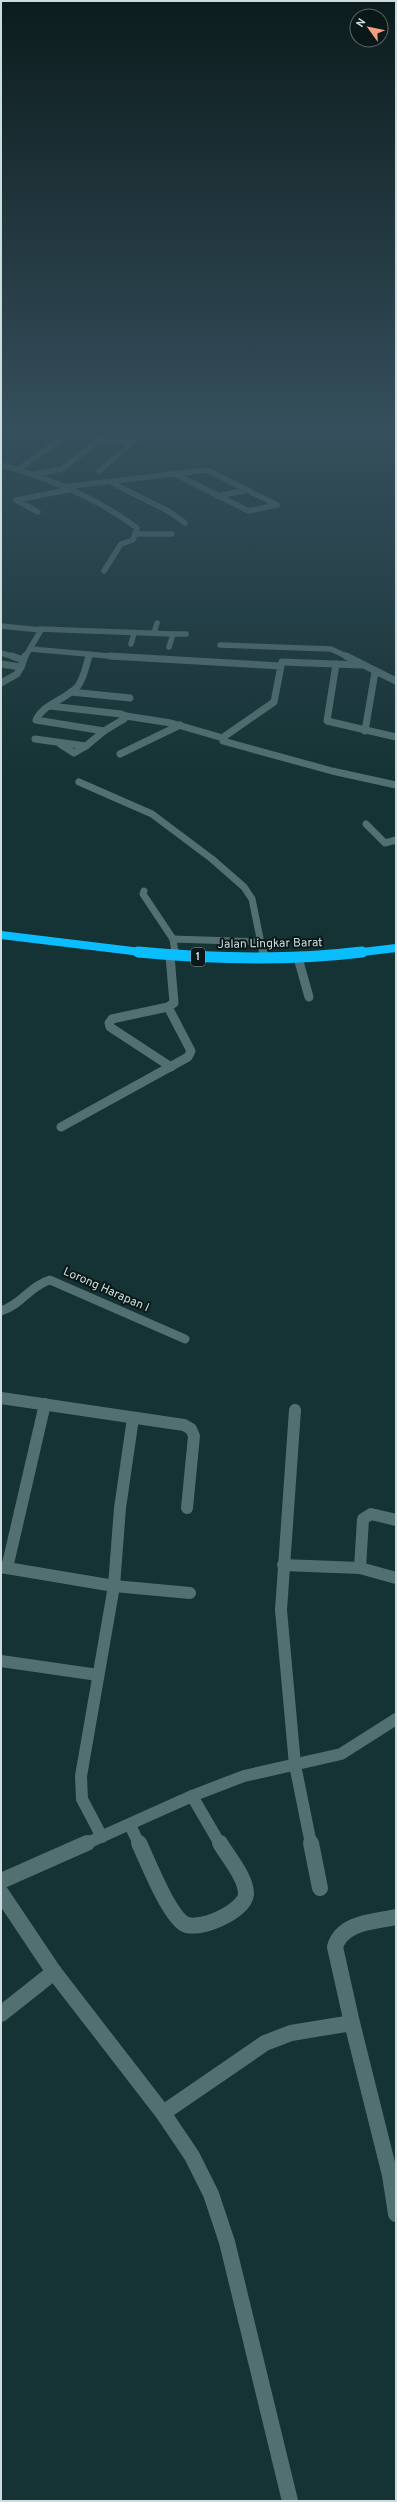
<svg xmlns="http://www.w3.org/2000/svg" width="397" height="2502" font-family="Overpass,sans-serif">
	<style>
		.built { fill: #153d3f }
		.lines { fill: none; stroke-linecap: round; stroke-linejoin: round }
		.minor-far4 { stroke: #527071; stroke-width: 5.5 }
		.minor-far3 { stroke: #527071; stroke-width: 7 }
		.minor-far2 { stroke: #527071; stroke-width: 9 }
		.minor-far1 { stroke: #527071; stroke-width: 12 }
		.minor { stroke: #527071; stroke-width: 16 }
		.highway-far1 { stroke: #0abefd; stroke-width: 8 }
		.highway { stroke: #0abefd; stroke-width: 11 }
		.labels { text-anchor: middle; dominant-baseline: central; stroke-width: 4; stroke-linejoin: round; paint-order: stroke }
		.shield { fill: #0b1818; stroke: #92a2a2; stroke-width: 1 }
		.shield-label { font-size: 11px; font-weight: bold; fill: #cdd }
		.street-label { font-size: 12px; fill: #cdd; stroke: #0b1818 }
	</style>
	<rect width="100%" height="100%" fill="#153234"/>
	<path class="built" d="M1,430H69L18,466L1,461Z"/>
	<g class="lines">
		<g class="minor-far4">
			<path d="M99,440L132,443"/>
			<path d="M1,465C49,478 97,498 137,528L133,540L121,544L104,571"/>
			<path d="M20,468L74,430"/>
			<path d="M99,471L148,430"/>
			<path d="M35,474L62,469L112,430"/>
			<path d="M112,483L170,512L185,523"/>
			<path d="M63,487L207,470L277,505L249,511L175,474"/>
			<path d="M217,496L248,490"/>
			<path d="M38,512L16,500L68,490"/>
			<path d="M135,534H172"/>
			<path d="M1,626L41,630L25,657"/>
			<path d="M40,629L173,634L169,647"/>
			<path d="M154,633L157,623"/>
			<path d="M173,634H186"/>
			<path d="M131,644L134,633"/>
			<path d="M220,645L331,649L348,657"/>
			<path d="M31,649L120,657"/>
			<path d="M1,653L15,657"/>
			<path d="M89,657L90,654"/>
		</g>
		<g class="minor-far3">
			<path d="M12,656L23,660"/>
			<path d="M110,656L281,666L274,702L225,736L223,741L332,771L396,785"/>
			<path d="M346,656L396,681"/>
			<path d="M282,662L360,665"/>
			<path d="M1,664L21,667L25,656"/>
			<path d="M336,664L327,721L396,737"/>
			<path d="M1,683L17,674L21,667"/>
			<path d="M71,692L130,698"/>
			<path d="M50,706L121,714L126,716L124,719L104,731L36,720C44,703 66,700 78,686C84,678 86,666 89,656"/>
			<path d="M126,716L171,723L223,738"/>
			<path d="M365,731L375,672"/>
			<path d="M35,739L86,746L104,731"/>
			<path d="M60,744L74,753L86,746"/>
			<path d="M120,754L180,725"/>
			<path d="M79,782L152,814L212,859L244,887L252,899L263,953"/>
			<path d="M366,824L385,843L396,840"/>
			<path d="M144,891L143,894L173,939"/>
			<path d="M175,953L173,939L261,942"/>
		</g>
		<g class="minor-far2">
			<path d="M175,952L176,956"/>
			<path d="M263,952L264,958"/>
			<path d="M298,958L309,997"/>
			<path d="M168,1007L112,1019L109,1023L110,1027L171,1067"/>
			<path d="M61,1127L188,1057L191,1051L168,1007L174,1003L170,956"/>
			<path d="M1,1311C21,1305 31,1285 50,1280L185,1339"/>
		</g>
		<g class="minor-far1">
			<path d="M1,1398L184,1425L191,1429L194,1436L187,1508"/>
			<path d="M295,1410L281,1610L295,1765L311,1844"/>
			<path d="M283,1565L360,1568L396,1578"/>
			<path d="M1,1567L114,1586L190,1593"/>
			<path d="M7,1568L45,1404"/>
			<path d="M360,1568L363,1519L371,1514L396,1520"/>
			<path d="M1,1661L98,1675"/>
			<path d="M192,1796L220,1844"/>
			<path d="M130,1825L139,1844"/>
			<path d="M102,1837L82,1799L81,1776L114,1586L120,1508L133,1418"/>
			<path d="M85,1844L192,1796L244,1776L341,1754L396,1719"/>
		</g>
		<g class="minor">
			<path d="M139,1843C148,1862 167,1911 183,1923C196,1933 245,1912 246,1894C246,1877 228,1857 220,1843"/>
			<path d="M311,1843L320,1888"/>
			<path d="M1,1881L87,1843"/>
			<path d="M1,1893L54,1972L163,2113L192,2156L211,2194L227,2242L290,2501"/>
			<path d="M1,2014L54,1972"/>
			<path d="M352,2023L335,1947C342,1922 374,1922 396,1917"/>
			<path d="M163,2113L265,2043L291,2033L352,2023L390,2175L396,2214"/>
		</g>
		<g class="highway-far1">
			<path d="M1,935L149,953"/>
			<path d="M354,953L396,948"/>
		</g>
		<path class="highway" d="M138,952C212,959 288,961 362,952"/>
	</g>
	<linearGradient id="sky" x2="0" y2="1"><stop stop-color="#0c1c1d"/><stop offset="0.55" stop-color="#354f5c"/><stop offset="1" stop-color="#354f5c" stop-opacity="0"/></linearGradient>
	<rect width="397" height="781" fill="url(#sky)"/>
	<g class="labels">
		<rect class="shield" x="191" y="948" width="14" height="18" rx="3"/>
		<g class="shield-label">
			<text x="198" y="957">1</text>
		</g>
		<g class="street-label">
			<text transform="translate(270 944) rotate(-1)">Jalan Lingkar Barat</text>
			<text transform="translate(106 1290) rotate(24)">Lorong Harapan I</text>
		</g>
	</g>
	<rect width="397" height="2502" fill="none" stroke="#ccdddd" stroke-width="4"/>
	<g transform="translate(369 28) rotate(303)"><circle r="19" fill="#0b1818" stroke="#586767"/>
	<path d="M0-3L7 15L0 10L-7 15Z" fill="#f2a080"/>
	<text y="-6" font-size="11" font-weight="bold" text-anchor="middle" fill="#ccdddd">N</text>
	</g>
</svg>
